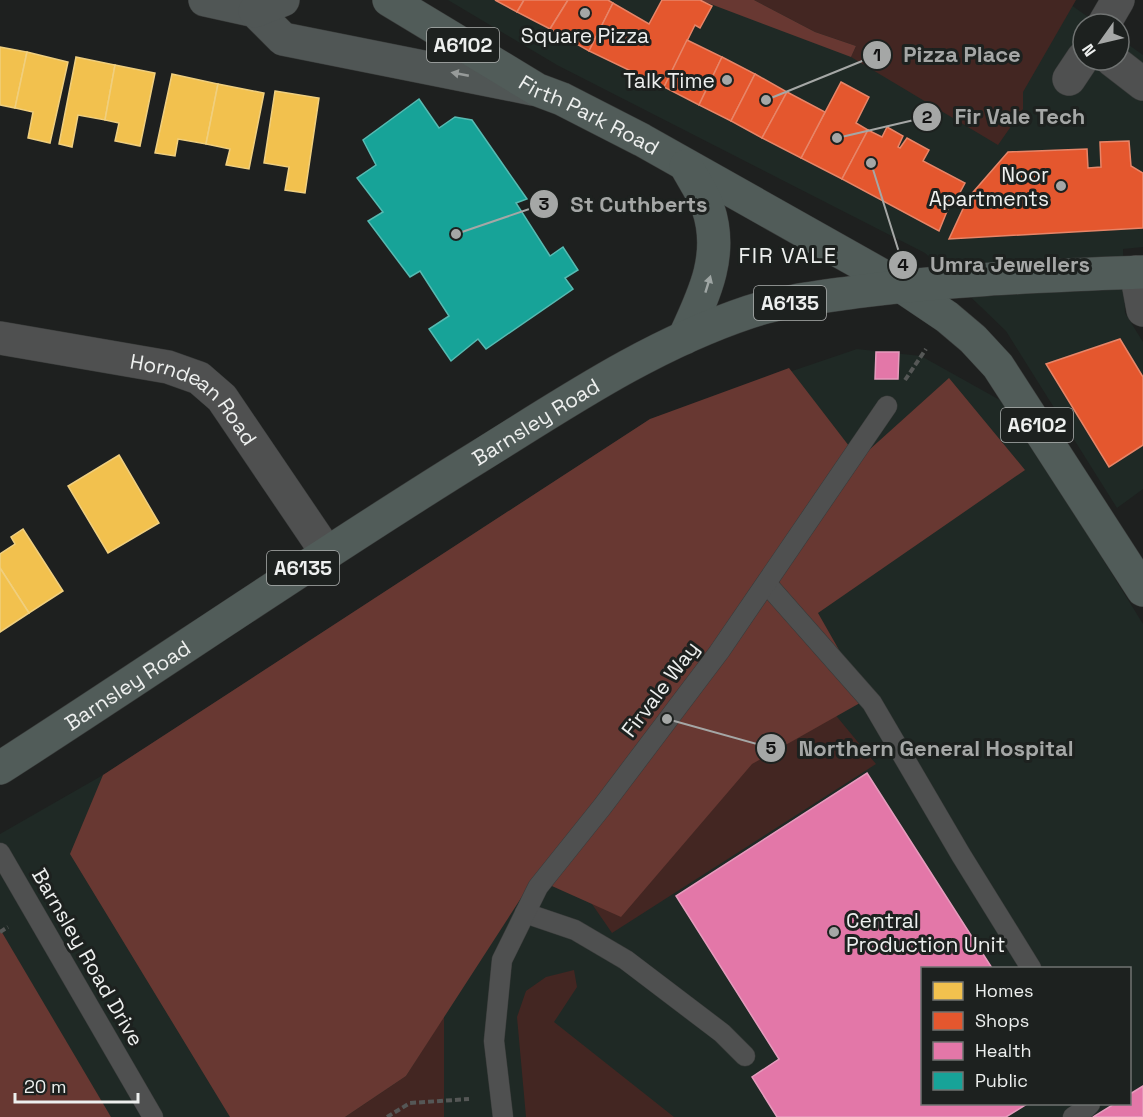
<svg xmlns="http://www.w3.org/2000/svg" width="1143" height="1117" font-family="'Space Grotesk',sans-serif">
	<style>
		.built { fill: #1f2925; fill-rule: evenodd }
		.green { fill: #432622 }
		.forest { fill: #683832 }
		.homes { fill: #f2c14e; stroke: #f0cf7e; stroke-width: 1.5 }
		.shops { fill: #e4572e; stroke: #e78568; stroke-width: 1.5 }
		.health { fill: #e377a8; stroke: #e69bbd; stroke-width: 1.5 }
		.public { fill: #17a398; stroke: #57bab2; stroke-width: 1.5 }
		.lines { fill: none; stroke-linecap: round; stroke-linejoin: round }
		.service-casing { stroke: #393b3a; stroke-width: 21 }
		.minor-casing { stroke: #393b3a; stroke-width: 34 }
		.secondary-casing { stroke: #393b3a; stroke-width: 34 }
		.primary-casing { stroke: #393b3a; stroke-width: 34 }
		.path { stroke: #555756; stroke-width: 4; stroke-dasharray: 6 3; stroke-linecap: butt }
		.service { stroke: #4f5050; stroke-width: 20 }
		.minor { stroke: #4f5050; stroke-width: 33 }
		.secondary { stroke: #505655; stroke-width: 33 }
		.primary { stroke: #515c59; stroke-width: 33 }
		.oneway { fill: #979b9a }
		.oneway2 { fill: #9fa6a4 }
		.poi-dot { fill: #a5a7a6; stroke: #1d211f; stroke-width: 2 }
		.labels { text-anchor: middle; dominant-baseline: central; stroke-width: 6; stroke-linejoin: round; paint-order: stroke }
		.shield { fill: #1d211f; stroke: #afb1b0; stroke-width: 1.5 }
		.shield-label { font-size: 20px; font-weight: bold; fill: #edefee }
		.poi-label { font-size: 21px; fill: #edefee; stroke: #1d211f; text-anchor: end }
		.street-label { font-size: 21px; fill: #edefee; stroke: #1d211f }
		.neighbourhood-label { font-size: 22px; letter-spacing: 1.5px; fill: #edefee; stroke: #1d211f }
		.leader { fill: none; stroke: #a5a7a6; stroke-width: 2 }
		.callout-dot { fill: #a5a7a6; stroke: #1d211f; stroke-width: 2 }
		.mark-label { font-size: 18px; text-anchor: middle; font-weight: bold; fill: #111 }
		.callout-label { font-size: 22px; text-anchor: middle; font-weight: bold; fill: #a5a7a6; stroke: #1d211f; stroke-width: 6; stroke-linejoin: round; paint-order: stroke }
	</style>
	<rect width="100%" height="100%" fill="#1e201f"/>
	<g class="built">
		<path d="M448,0H1064L1098,24H1083V60H1119V38L1143,55V247L1123,249L1125,313L1143,342V489L1117,508L1006,331L925,253L557,65Z"/>
		<path d="M857,349L921,356L1007,404L1143,624V1117H0V834L103,775L650,419ZM922,968H1130V1104H922Z"/>
	</g>
	<g class="green">
		<path d="M754,0H1076L1023,92V109L998,145L851,57L856,46L815,32Z"/>
		<path d="M765,665L805,678L876,764L612,933L592,904Z"/>
		<path d="M574,970L577,987L554,1022L674,1117H526L517,1017L526,991L546,977Z"/>
		<path d="M444,1016V1117H345L406,1076Z"/>
	</g>
	<g class="forest">
		<path d="M700,0H754L815,32L856,46L851,57Z"/>
		<path d="M789,368L859,459L949,378L1025,470L818,613L867,699L752,764L621,917L534,878L406,1076L345,1117H230L70,854L103,775L650,419Z"/>
		<path d="M0,929L111,1117H0Z"/>
	</g>
	<g class="homes">
		<path d="M0,47L27,52L15,108L0,105Z"/>
		<path d="M27,52L68,62L50,143L28,138L33,112L15,108Z"/>
		<path d="M76,57L115,65L105,120L78,115L72,147L59,144Z"/>
		<path d="M115,65L155,73L140,146L115,141L119,123L105,120Z"/>
		<path d="M172,74L218,84L206,144L178,139L175,156L155,153Z"/>
		<path d="M218,84L264,93L249,169L226,165L230,149L206,144Z"/>
		<path d="M275,91L319,98L305,193L285,190L289,167L264,163Z"/>
		<path d="M119,455L159,523L108,553L68,486Z"/>
		<path d="M23,529L63,591L29,613L0,568V554L15,544L11,537Z"/>
		<path d="M0,568L29,613L0,632Z"/>
	</g>
	<g class="shops">
		<path d="M495,0H524L517,12Z"/>
		<path d="M524,0H568L550,29L517,12Z"/>
		<path d="M568,0H608L613,3L589,51L550,29Z"/>
		<path d="M662,0H700L712,6L700,28L695,25L664,87L589,51L613,3L649,24Z"/>
		<path d="M687,40L722,57L699,105L664,87Z"/>
		<path d="M722,57L755,74L731,121L699,105Z"/>
		<path d="M755,74L787,92L762,138L731,121Z"/>
		<path d="M841,82L869,97L856,123L868,130L842,179L801,158Z"/>
		<path d="M787,92L825,112L801,158L762,138Z"/>
		<path d="M887,127L903,136L898,147L900,148L907,138L929,150L923,161L965,183L956,200L952,199L939,231L842,179L868,130L882,137Z"/>
		<path d="M1129,141L1131,166L1143,173V228L949,239L968,198L1008,152L1087,149L1088,168L1101,167L1100,142Z"/>
		<path d="M1120,339L1143,377V445L1109,467L1046,364Z"/>
	</g>
	<g class="health">
		<path d="M876,352H899L898,379H875Z"/>
		<path d="M867,773L992,968H922V1104H1027L1006,1117H777L752,1077L779,1059L676,896Z"/>
		<path d="M1143,1086V1117H1093L1114,1104H1130V1094Z"/>
	</g>
	<path class="public" d="M419,99L439,128L455,117L472,120L527,199L516,203L550,256L563,247L578,270L565,278L573,289L486,349L478,339L451,361L429,329L449,316L420,271L410,277L368,221L383,212L357,178L376,165L363,140Z"/>
	<g class="lines">
		<g class="service-casing">
			<g id="service">
				<path d="M767,584L872,703L961,855L1031,968"/>
				<path d="M0,853L153,1117"/>
				<path d="M525,913L575,930L626,960L722,1033L745,1056"/>
				<path d="M503,1117L494,1041L502,960L538,887L602,807L719,652L887,406"/>
				<path d="M1073,1117L1084,1110L1090,1104"/>
			</g>
		</g>
		<g class="minor-casing">
			<g id="minor">
				<path d="M1104,24L1118,0"/>
				<path d="M1112,60L1143,84"/>
				<path d="M1069,79L1083,58"/>
				<path d="M1136,272L1143,310"/>
				<path id="s1" d="M0,338L168,367L199,378L222,398L327,553"/>
			</g>
		</g>
		<g class="secondary-casing">
			<g id="secondary">
				<path d="M205,0L255,11L283,39L533,89"/>
				<path d="M255,11L283,0"/>
			</g>
		</g>
		<g class="primary-casing">
			<g id="primary">
				<path id="s2" d="M389,0L538,90L562,99L642,140L901,286L947,317L973,339L998,366L1143,590"/>
				<path d="M684,338C704,295 724,255 708,208C703,193 693,179 686,166"/>
				<path id="s3" d="M0,768C160,665 316,557 478,457C565,403 650,345 749,312C783,301 820,297 855,292C951,279 1047,276 1143,272"/>
			</g>
		</g>
		<g class="path">
			<path d="M905,380L926,349"/>
			<path d="M0,932L8,927"/>
			<path d="M387,1117L410,1103L469,1099"/>
		</g>
		<use href="#service" class="service"/>
		<use href="#minor" class="minor"/>
		<use href="#secondary" class="secondary"/>
		<use href="#primary" class="primary"/>
	</g>
	<defs><path id="oneway-solid" d="M-6-.8H1V-3.2L6.5 0L1 3.2V.8H-6Z" transform="scale(1.5)"/></defs>
	<use class="oneway" href="#oneway-solid" transform="translate(460 74) rotate(-169)"/>
	<use class="oneway2" href="#oneway-solid" transform="translate(708 284) rotate(-73)"/>
	<g class="poi-dot">
		<circle cx="585" cy="13" r="6"/>
		<circle cx="727" cy="80" r="6"/>
		<circle cx="1061" cy="186" r="6"/>
		<circle cx="834" cy="932" r="6"/>
	</g>
	<g class="labels">
		<g class="shield">
			<rect x="427" y="28" width="72" height="34" rx="4.5"/>
			<rect x="754" y="286" width="72" height="34" rx="4.5"/>
			<rect x="1001" y="408" width="72" height="34" rx="4.5"/>
			<rect x="267" y="551" width="72" height="34" rx="4.5"/>
		</g>
		<g class="shield-label">
			<text x="463" y="45">A6102</text>
			<text x="790" y="303">A6135</text>
			<text x="1037" y="425">A6102</text>
			<text x="303" y="568">A6135</text>
		</g>
		<g class="poi-label">
			<text x="585" y="35" text-anchor="middle">Square Pizza</text>
			<text x="715" y="80">Talk Time</text>
			<text x="1049" y="174">Noor<tspan x="1049" dy="24">Apartments</tspan></text>
			<text x="846" y="920" text-anchor="start">Central<tspan x="846" dy="24">Production Unit</tspan></text>
		</g>
		<g class="street-label">
			<text stroke="none"><textPath href="#s2" startOffset="231">Firth Park Road</textPath></text>
			<text stroke="none"><textPath href="#s1" startOffset="210">Horndean Road</textPath></text>
			<text stroke="none"><textPath href="#s3" startOffset="638">Barnsley Road</textPath></text>
			<text stroke="none"><textPath href="#s3" startOffset="152">Barnsley Road</textPath></text>
			<text transform="translate(660 689) rotate(-53)">Firvale Way</text>
			<text transform="translate(88 957) rotate(60)">Barnsley Road Drive</text>
		</g>
		<g class="neighbourhood-label">
			<text x="788" y="255">FIR VALE</text>
		</g>
	</g>
	<path class="leader" d="M766 100L877 55M837 138L927 117M456 234L544 204M871 163L903 265M667 719L771 748"/>
	<g class="callout-dot">
		<circle cx="766" cy="100" r="6"/>
		<circle cx="837" cy="138" r="6"/>
		<circle cx="456" cy="234" r="6"/>
		<circle cx="871" cy="163" r="6"/>
		<circle cx="667" cy="719" r="6"/>
		<circle cx="877" cy="55" r="15"/>
		<circle cx="927" cy="117" r="15"/>
		<circle cx="544" cy="204" r="15"/>
		<circle cx="903" cy="265" r="15"/>
		<circle cx="771" cy="748" r="15"/>
	</g>
	<g class="mark-label">
		<text x="877" y="61">1</text>
		<text x="927" y="123">2</text>
		<text x="544" y="210">3</text>
		<text x="903" y="271">4</text>
		<text x="771" y="754">5</text>
	</g>
	<g class="callout-label">
		<text x="962" y="62">Pizza Place</text>
		<text x="1020" y="124">Fir Vale Tech</text>
		<text x="639" y="212">St Cuthberts</text>
		<text x="1010" y="272">Umra Jewellers</text>
		<text x="936" y="756">Northern General Hospital</text>
	</g>
	<rect x="921" y="967" width="210" height="138" fill="#1d211f" stroke="#707372" stroke-width="1.5"/>
	<rect x="933" y="982" width="30" height="18" fill="#f2c14e" stroke="#707372" stroke-width="1.5"/>
	<text x="975" y="997" font-size="18" fill="#edefee">Homes</text>
	<rect x="933" y="1012" width="30" height="18" fill="#e4572e" stroke="#707372" stroke-width="1.5"/>
	<text x="975" y="1027" font-size="18" fill="#edefee">Shops</text>
	<rect x="933" y="1042" width="30" height="18" fill="#e377a8" stroke="#707372" stroke-width="1.5"/>
	<text x="975" y="1057" font-size="18" fill="#edefee">Health</text>
	<rect x="933" y="1072" width="30" height="18" fill="#17a398" stroke="#707372" stroke-width="1.5"/>
	<text x="975" y="1087" font-size="18" fill="#edefee">Public</text>
	<g transform="translate(1101 42) rotate(236)"><circle r="28" fill="#1d211f" stroke="#707372" stroke-width="1.5"/>
	<path d="M0-4.5L10 22L0 15L-10 22Z" fill="#a5a7a6"/>
	<text y="-9" font-size="16" font-weight="bold" text-anchor="middle" fill="#edefee">N</text>
	</g>
	<path d="M15 1093v9h123v-9" fill="none" stroke="#edefee" stroke-width="3"/>
	<text x="24" y="1093" font-size="18" fill="#edefee" stroke="#1d211f" stroke-width="4.5" paint-order="stroke">20 m</text>
</svg>
